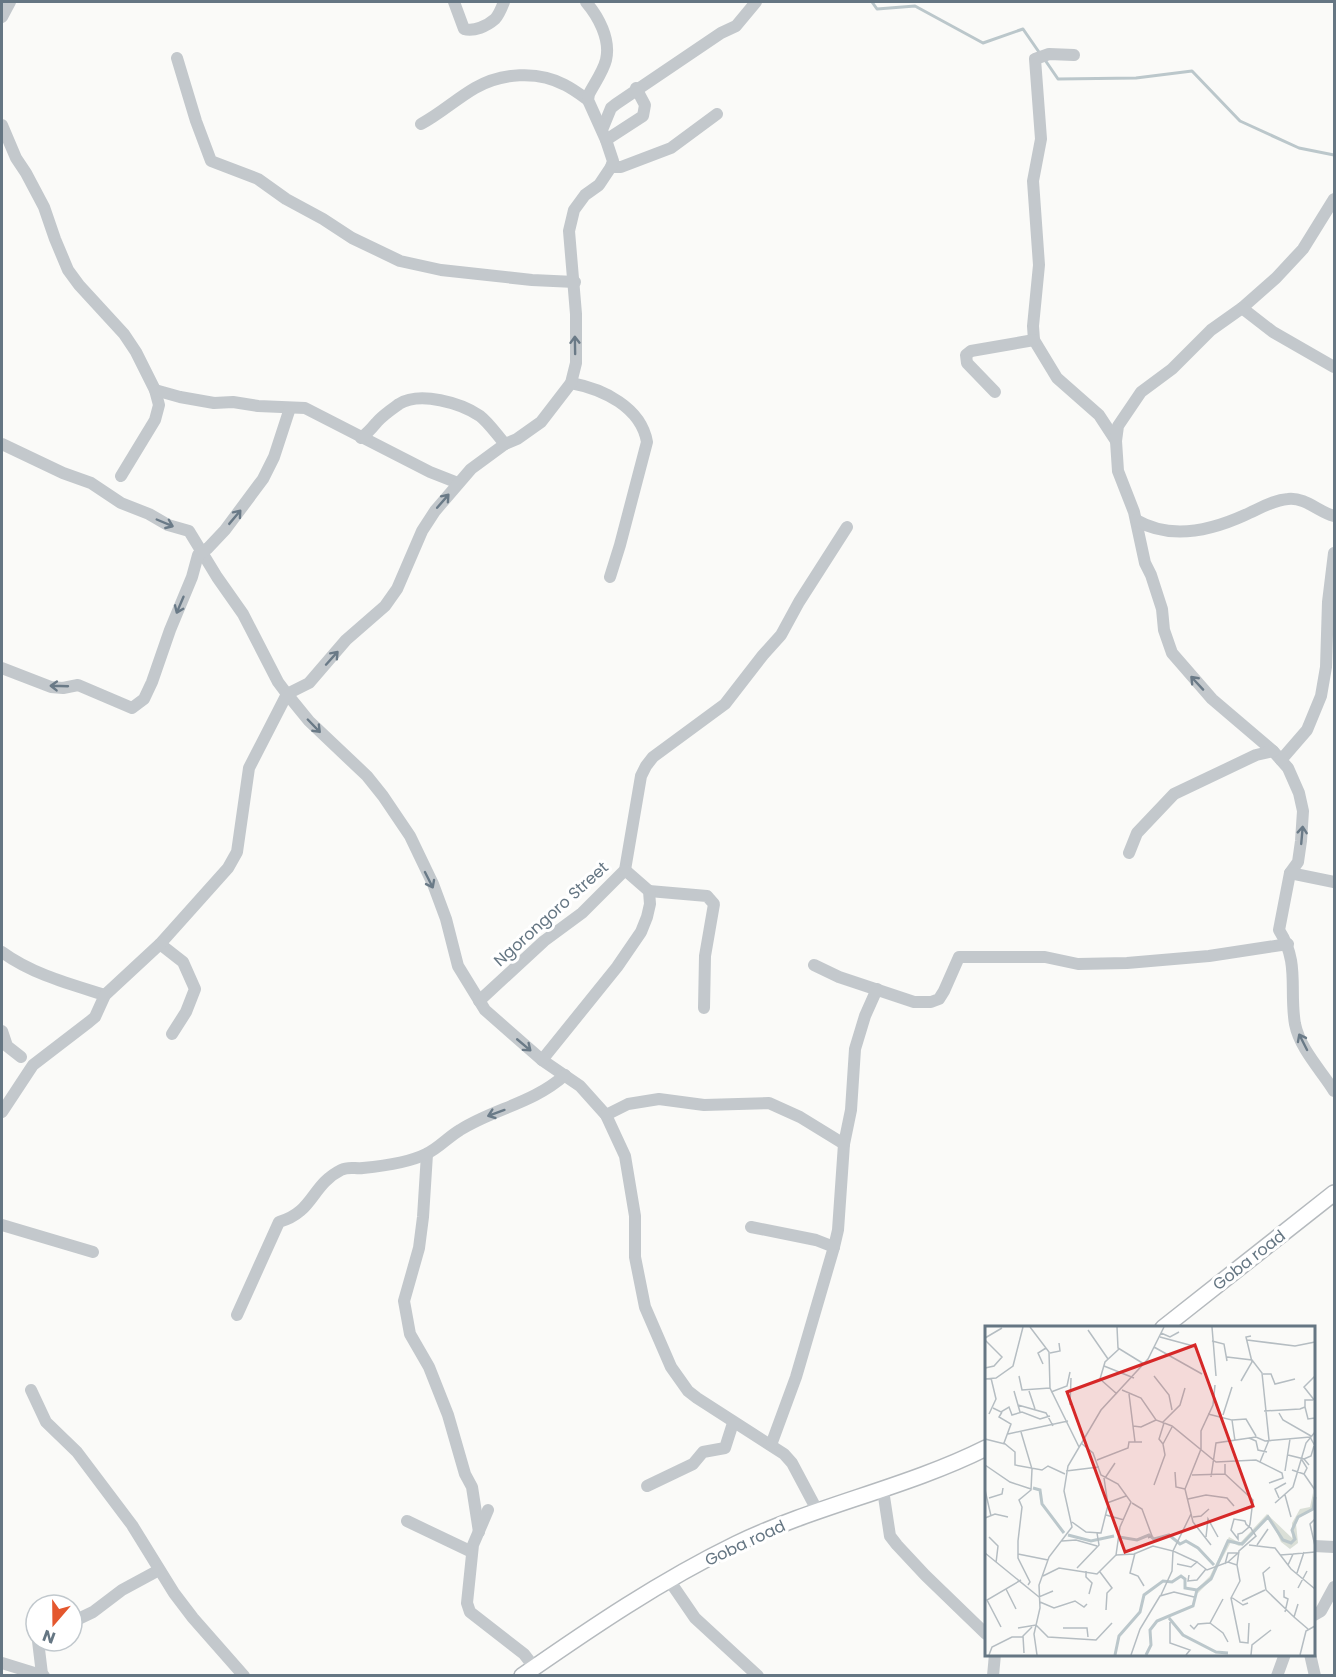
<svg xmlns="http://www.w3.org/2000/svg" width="1336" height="1677" font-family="Poppins,sans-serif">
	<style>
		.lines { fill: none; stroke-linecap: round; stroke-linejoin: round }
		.stream { stroke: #bbc7cb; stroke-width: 3 }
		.major-casing { stroke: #b5babe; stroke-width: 18 }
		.minor { stroke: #c3c8cc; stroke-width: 12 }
		.major { stroke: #fff; stroke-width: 15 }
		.oneway { stroke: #6a7a87 }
		.labels { text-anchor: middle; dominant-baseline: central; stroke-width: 6; stroke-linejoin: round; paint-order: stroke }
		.street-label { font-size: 16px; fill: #657683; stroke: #fff }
		.inset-river { fill: none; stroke: #bbc7cb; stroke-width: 3 }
		.inset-road { fill: none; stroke: #b5bdc2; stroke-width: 1.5 }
		.view { fill: #d62828; fill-opacity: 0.15; stroke: #d62828; stroke-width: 3 }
		.inset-edge { fill: none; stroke: #657683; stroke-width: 3 }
	</style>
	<rect width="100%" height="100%" fill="#fafaf8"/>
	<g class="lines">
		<g class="stream">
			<path d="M872,2L877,9L915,6L983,43L1023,29L1041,55"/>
			<path d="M1045,60L1058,79L1136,78L1192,71L1240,121L1299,148L1334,155"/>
		</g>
		<g class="major-casing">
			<g id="major">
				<path d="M1163,1328L1334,1193"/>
				<path d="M522,1676C591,1628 660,1581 736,1544C817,1505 906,1488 986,1448"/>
			</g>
		</g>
		<g class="minor">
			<path d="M454,2L464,29C474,32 487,26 495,19C499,15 502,7 504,2"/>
			<path d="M2,17L10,2"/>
			<path d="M1074,55L1049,54L1035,59L1041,139L1033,181L1039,265L1033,326L1034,340L1057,378L1099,415L1116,441"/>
			<path d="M177,58L196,121L211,161L258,179L286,199L323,219L352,238L400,261L441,270L532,280L575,282"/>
			<path d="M421,124C440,114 456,99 475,88C501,73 538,70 565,85C573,89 581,95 588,100"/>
			<path d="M2,125L16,158L26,173L44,207L55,239L68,270L79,285L124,334L136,352L155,390L159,405L155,420L121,476"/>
			<path d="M602,130L611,108L616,104L721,33L736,26L756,2"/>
			<path d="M606,140L643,116L645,105L636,88"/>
			<path d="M611,167H621L671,148L717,114"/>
			<path d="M1334,199L1303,249L1276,278L1242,308L1211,330L1172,369L1141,392L1118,426L1116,441L1118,471L1134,512L1145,563L1151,575L1162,609L1164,630L1172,653L1212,699L1273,751L1288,768L1299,793L1303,811L1301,841L1298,862L1290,873L1279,930C1300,963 1289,989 1295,1024C1300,1049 1321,1070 1334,1091"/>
			<path d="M1242,308L1273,332L1334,367"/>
			<path d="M571,383C603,389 641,407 647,442L620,545L610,577"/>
			<path d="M155,390L180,397L214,403L233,402L258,406L305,408L430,472L458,483"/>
			<path d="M995,392L967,363L966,355L971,351L1034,340"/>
			<path d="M361,438C368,433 372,428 377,422C383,415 392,409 399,404C420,391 461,403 480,416C489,423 497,435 505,444"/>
			<path d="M2,444L63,473L91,483L121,503L149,514L168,525L189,531L217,577L243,614L278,682L287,694L309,721L367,776L383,796L410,836L433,884L446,919L458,966L485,1010L542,1060L580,1086L606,1115L625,1156L635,1216V1257L645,1307L671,1367L688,1391L697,1398L784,1454L792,1463L817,1510"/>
			<path d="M1136,520C1170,540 1210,531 1245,515C1259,509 1273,500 1288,499C1305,497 1319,512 1334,516"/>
			<path d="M2,668L51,687L63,688L78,685L132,708L144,699L152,682L170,630L192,577L198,555L208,548L225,530L263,479L274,457L290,408"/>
			<path d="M1281,760L1307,730L1321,696L1326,667L1328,602L1334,553"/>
			<path d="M1129,853L1137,833L1174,794L1256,755L1273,751"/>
			<path d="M1290,873L1334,882"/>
			<path d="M649,891L707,896L714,904L705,956L704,1008"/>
			<path d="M160,944L183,962L195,989L186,1012L172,1034"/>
			<path d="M2,952C32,974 70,984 105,995"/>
			<path d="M814,965L839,977L914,1002H931L939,999L944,991L959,957H1045L1078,964L1127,963L1209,956L1288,944"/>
			<path d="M479,1001L544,941L582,913L625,870L641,776L646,766L653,757L725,704L763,655L781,635L799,602L847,527"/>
			<path d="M2,1031L7,1046L21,1057"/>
			<path d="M542,1060L617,967L641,932L647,917L650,904L649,891L625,870"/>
			<path d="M2,1112L33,1065L89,1022L95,1017L105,995L160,944L228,868L237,852L249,768L287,694L309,683L346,640L385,606L397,589L422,531L435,511L471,469L505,444L517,439L541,422L571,383L576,363V314L569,231L574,210L585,195L599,185L611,167L613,161L606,140L588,100L589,94C594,84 603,72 606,60C611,39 598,16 586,2"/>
			<path d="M606,1115L628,1104L659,1099L704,1105L769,1103L800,1117L844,1144"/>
			<path d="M427,1154L423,1217L419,1248L404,1301L410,1334L429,1367L448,1415L465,1474L472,1487L479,1532"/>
			<path d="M2,1225L93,1252"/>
			<path d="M751,1227L816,1240L834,1247"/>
			<path d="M237,1315L279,1222C314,1212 311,1185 341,1170C349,1166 355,1169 363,1168C383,1166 408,1163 426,1154C438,1149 448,1137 460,1130C495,1108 532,1104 565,1075"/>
			<path d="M31,1390L46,1422L77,1452L132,1525L174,1593L193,1618L244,1676"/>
			<path d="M771,1445L796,1377L834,1247L838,1230L844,1144L851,1110L855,1049L865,1016L877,989"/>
			<path d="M647,1486L693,1464L703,1452L725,1448L733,1423"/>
			<path d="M883,1490L890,1536L897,1545L925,1575L986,1634"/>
			<path d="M488,1510L473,1545L467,1603L470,1612L524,1654L534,1667"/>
			<path d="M407,1521L472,1552"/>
			<path d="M1314,1546L1334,1547"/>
			<path d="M669,1580L695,1618L758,1676"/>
			<path d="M1314,1615L1321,1611L1334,1587"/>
			<path d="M72,1622L93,1612L122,1590L159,1570"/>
			<path d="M38,1641L42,1674"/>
			<path d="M1310,1654L1315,1676"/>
			<path d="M2,1663L44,1676"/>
			<path d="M993,1676L995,1654"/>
			<path d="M1277,1676L1285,1654"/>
		</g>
		<use href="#major" class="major"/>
	</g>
	<defs><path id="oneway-shaft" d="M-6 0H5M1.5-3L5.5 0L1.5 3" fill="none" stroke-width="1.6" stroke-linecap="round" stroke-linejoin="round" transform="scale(1.5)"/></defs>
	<g class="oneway">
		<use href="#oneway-shaft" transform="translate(575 345) rotate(-91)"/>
		<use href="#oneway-shaft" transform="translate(443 501) rotate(-49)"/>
		<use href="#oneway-shaft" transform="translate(235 517) rotate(-50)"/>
		<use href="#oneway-shaft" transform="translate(165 523) rotate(23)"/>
		<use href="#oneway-shaft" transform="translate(180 605) rotate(113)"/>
		<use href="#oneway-shaft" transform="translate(332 658) rotate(-48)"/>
		<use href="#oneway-shaft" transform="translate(1197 683) rotate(-133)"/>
		<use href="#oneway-shaft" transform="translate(59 686) rotate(-178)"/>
		<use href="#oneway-shaft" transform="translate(314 726) rotate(46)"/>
		<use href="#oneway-shaft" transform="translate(1302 835) rotate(-85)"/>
		<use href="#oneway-shaft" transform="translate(429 880) rotate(63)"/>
		<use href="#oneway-shaft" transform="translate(1303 1042) rotate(-117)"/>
		<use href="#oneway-shaft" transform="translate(524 1045) rotate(40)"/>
		<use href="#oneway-shaft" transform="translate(496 1113) rotate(160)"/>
	</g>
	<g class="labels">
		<g class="street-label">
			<text transform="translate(551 914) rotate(-42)">Ngorongoro Street</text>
			<text transform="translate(1249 1260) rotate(-38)">Goba road</text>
			<text transform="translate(745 1543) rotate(-25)">Goba road</text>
		</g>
	</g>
	<g transform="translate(985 1326)">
		<rect width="330" height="330" fill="#fafaf8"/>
		<path d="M328,167L330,182L315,189L311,198L313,217L305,223L296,216L286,194L281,193L259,218L254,220L246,216L225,255L213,267L211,264L225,250L244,211L255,217L282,188L307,212V197L315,183L325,181Z" fill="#dadfd7"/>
		<path class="inset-river" d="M48,162L55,164L57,178L79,207M83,209L106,215L129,210M134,211L152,214L164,209L169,213L184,209L195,218L201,215L213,222L229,239M184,292L198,309L231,326L243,327M130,329L134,310L155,286L159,269L178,255L187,256L196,250L200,253V262L212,264M161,329L166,319L165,304L172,295L208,280L212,264L226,253L243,215L257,218L283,191L298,214L306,217L310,213L307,204L313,191L328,183L330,171"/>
		<path class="inset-road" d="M45,1L64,26L65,62L94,121M132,1L133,22L159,38M227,1L231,50M103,4L123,33M176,7L185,11L194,6M175,11L212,21M0,12L17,2M0,14L17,31L9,40L0,42M262,14L310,20L330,16M227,15L239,18L242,35M169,21L217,48M65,27L75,25L74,17M242,31L267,34L277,47L284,114L275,136M58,38L53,27L61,22M119,40L149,52M278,48H286L290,58L310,53M34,50L37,64L65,62M169,50L184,69L187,84M330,50L319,61L330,75M0,53L11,52L28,40L38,1M256,55L267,36L261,11L266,10M137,64L156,72L171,94L187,100L231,136L271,134L297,147L298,152L284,157M29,65L35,86M44,65L50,83M66,66L82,60L85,46M132,68L115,53L120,36L134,23M144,68L150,116M33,79L61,87L68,100M85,79L86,52M320,81L323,93L330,92M8,82L16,86L24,81L27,89L37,86L55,93L65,90M279,85L315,83L320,81V74H328M17,86L14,91L26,98L19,117L30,126V139L57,144L63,140L80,148M294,87L298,94L326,110M4,88L11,73L6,52M223,88L247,94L250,115M238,89L247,61M247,94L261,93L271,110M177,97L195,79L200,62M148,100L156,101L171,94M36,106L47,143L46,164L34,174L37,181L33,215V232L45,256L43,259M23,108L83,95M264,112L271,115L273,124L282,126M0,113L20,118M96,117L108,127L116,149L133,158L146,176L135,201L131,229M178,118L174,113L179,97M303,129L319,133L324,139M319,133L326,130L329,120M112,134L143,122L144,116H157M240,138V148L268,174L265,198L264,201L257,207L253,208V213L246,204L249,193L260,195L261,198L264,201L266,202L267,204L271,210L254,225L252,239M0,139L25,156L46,163M307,144L319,148L322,142L317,134M81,145L114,141M300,145L305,113M190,146L191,161L200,163M319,148L330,164M207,149L240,148M226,151L231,117L271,111L280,115L325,111L330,120M120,152L130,137M169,159L180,129L178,118L187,101M0,164L6,190M300,169L306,191M4,172L17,168L18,162M294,172L290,163L301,157M203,173L221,169L242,172L249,180M122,177L141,170M147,177L157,183L167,210L163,212M290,177L308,161L321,117L330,106M121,189L139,194M208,191L216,190L224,183M0,192L10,188L23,191M330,193L325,198L330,220M87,196L101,206L116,207L123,179L119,152M4,211L13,220L11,237M221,211L223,193L233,211M77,215L91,214L112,220M226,219L208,196L200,163L216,123V105L228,79L230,59M264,219L290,222L306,243L330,263M272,219L283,203M0,227L54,271L68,265M150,227L145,247L153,250L159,260M33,228L63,234M308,228L330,226M131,229L149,228L168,220L188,225L187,245L176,269M295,229L308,228L303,239M212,236L222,244L243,236L252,239L255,255L246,272L255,316L263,317L264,297M192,238L206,241L212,236L188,225L206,188M240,238L243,227H253L243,236M285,241L278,247L281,264L309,291M92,242L114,219L112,207M101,245V251L107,257L104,268M115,246L127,262L122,267L121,284M312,247L319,226M204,249L203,255L212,254L221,243M58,250L74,242L112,248L131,229M313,262L322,245M21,263L31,283M299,264V271L303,273L300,286M246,271L258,279L263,277M257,275L280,264M55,276L69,282L90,275L99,281L102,278M313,278L309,291L323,303M185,296V317L205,324L201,329M225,297L238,307L243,316M205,299L209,303L213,298L225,297L238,273M16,301L2,274L36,254M33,302L51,299L63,311L111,314L127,297M78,302H102L103,311M39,327L38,310L47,301M4,329L7,321L27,311H38M52,329L49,308L55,282L54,259L64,231L87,201L79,165L83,140L116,84L163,33L179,1M146,329L155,303L175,270L189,266L209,271M266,329L267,319L286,304M315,329L321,305L330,300"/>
		<path class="view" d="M210,19L268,180L140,226L82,66Z"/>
		<rect width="330" height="330" class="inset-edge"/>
	</g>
	<rect width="1336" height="1677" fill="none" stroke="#657683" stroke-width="6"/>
	<g transform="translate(54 1623) rotate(200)"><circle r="28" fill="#ffffff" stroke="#c1c8cd" stroke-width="1.5"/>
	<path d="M0-4.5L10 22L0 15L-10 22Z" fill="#e4572e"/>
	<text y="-9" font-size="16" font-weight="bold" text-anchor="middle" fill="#657683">N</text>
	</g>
</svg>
